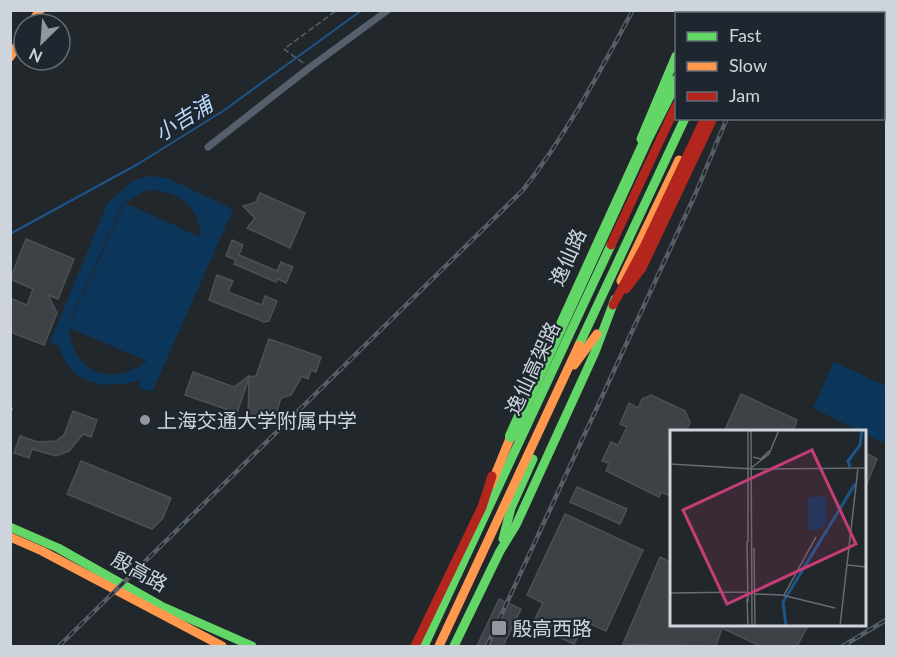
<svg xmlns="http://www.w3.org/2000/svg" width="897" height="657" font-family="Lato,'Noto Sans SC',sans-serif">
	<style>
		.green { fill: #0c3659; fill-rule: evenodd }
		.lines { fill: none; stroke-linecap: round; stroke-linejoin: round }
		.stream { stroke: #1b5589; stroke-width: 2 }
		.building { fill: #3e4246; stroke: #4c5055; stroke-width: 1.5 }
		.path { stroke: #586068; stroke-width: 1.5; stroke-dasharray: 6 3; stroke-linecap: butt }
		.lane { stroke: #55606c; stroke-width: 4 }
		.street { stroke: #55606c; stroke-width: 7 }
		.fast { stroke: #63d668; stroke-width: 9 }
		.slow { stroke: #ff974d; stroke-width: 9 }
		.jam { stroke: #b3261e; stroke-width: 9 }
		.rail-casing { stroke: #575e65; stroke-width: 4.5 }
		.rail { stroke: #1e2730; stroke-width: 2; stroke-dasharray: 7; stroke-linecap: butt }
		.fast-bridge { stroke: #63d668; stroke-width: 12 }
		.poi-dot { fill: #92979e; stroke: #1e2730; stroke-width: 2 }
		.labels { text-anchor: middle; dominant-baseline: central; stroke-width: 4.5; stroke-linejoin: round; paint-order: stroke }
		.street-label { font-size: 20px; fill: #ced4db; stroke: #1e2730 }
		.poi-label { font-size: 20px; fill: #ced4db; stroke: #1e2730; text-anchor: start }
		.water-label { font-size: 21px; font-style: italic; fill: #bddcfd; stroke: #1e2730 }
		.inset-river { fill: none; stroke: #1b5589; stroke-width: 3 }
		.inset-road { fill: none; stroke: #676c72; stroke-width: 1.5 }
		.view { fill: #c43e75; fill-opacity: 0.15; stroke: #c43e75; stroke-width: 3 }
		.inset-edge { fill: none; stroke: #ced4db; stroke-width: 3 }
	</style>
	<rect width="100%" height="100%" fill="#22272c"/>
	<g class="green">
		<path d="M150,176L167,178L233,209L152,392L138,387L140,380C106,390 70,386 59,346L50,342L107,204L132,181ZM159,190C183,196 201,210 200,237L125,203L144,191ZM123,204L124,205L69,325L70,320ZM69,329V328L147,361C112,387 74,375 69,329Z"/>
		<path d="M834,362L886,386V436L883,443L813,408Z"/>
	</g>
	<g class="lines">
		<path class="stream" d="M10,234L138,164L223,111L362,10"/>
	</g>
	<g class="building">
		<path d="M260,193L305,213L290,248L247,228L255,218L243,206L256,202Z"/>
		<path d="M26,239L74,259L58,299L48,295L57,313L44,345L10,332V298L27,305L33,289L10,279Z"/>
		<path d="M232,240L243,245L239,255L277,271L281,262L293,267L286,283L278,279L276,282L234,264L236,260L226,256Z"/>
		<path d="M217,275L233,281L228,292L262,305L265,296L277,301L269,321L264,322L209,300Z"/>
		<path d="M269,339L321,357L316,372L311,370L308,379L302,376L291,395L281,398L272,426L248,418L249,378L237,413L185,395L193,372L234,387L250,375L249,377L256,376Z"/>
		<path d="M741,394L797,420L793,432H724Z"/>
		<path d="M651,395L685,411L690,422L686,432H672V466L668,476L672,478V497L661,492L659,497L606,471L609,463L602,461L611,442L618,445L627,427L620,424L629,403L638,408L642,399Z"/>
		<path d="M73,411L97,420L91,437L83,434L69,451L56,456L32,449L29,458L14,453L20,436L38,442L56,441L64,435Z"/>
		<path d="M866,453L877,459L866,486Z"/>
		<path d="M81,461L171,498L163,518L152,529L67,494Z"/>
		<path d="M577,487L627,509L620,524L570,502Z"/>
		<path d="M565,514L643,550L606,631L586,622L574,644L532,625L543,603L527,595Z"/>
		<path d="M660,557L672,563V626H808L797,646H760L722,628L716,646L623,644Z"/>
		<path d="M499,599L521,609L503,646H477Z"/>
	</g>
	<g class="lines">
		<path class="path" d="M303,63L284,49L337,10"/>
		<path class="lane" d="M10,411L11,409"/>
		<g class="street">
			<path d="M884,77L886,78"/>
			<path d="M208,147L309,68L388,10"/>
		</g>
		<g class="fast">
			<path d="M720,14L721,10"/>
			<path d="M747,14L748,10"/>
			<path d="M761,14L762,10"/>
			<path d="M641,139L676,56"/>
			<path d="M579,345L685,118"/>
			<path d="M10,527L58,548L161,606L252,646"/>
			<path d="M503,539L511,508L533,459"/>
			<path d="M424,646L611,245"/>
			<path d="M454,646L500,551L516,525L595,352L615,299"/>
		</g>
		<g class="slow">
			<path d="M695,14L697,10"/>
			<path d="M733,14L735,10"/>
			<path d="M31,24L40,10"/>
			<path d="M10,57L24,35"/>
			<path d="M621,281L679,160"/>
			<path d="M574,365L597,334"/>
			<path d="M491,485L511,436"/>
			<path d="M10,537L42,551L222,646"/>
			<path d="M439,646L579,345"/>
		</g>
		<g class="jam">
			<path d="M611,245L676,106"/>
			<path d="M626,289L642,268L713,118"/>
			<path d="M613,305L645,245L705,118"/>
			<path d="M415,646L482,507L492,476"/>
		</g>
		<g class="rail-casing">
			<g id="rail">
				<path d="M768,14L769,10"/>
				<path d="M59,646L523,190C567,134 599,73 633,10"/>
				<path d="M487,646L695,195L727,118"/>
				<path d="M843,646L886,620"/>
			</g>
		</g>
		<use href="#rail" class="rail"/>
		<path class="fast-bridge" d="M511,436L647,138L676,81"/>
	</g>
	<g class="poi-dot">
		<circle cx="145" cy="420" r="6"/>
		<rect x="491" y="620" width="16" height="16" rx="3"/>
	</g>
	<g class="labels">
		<g class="street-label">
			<text transform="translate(567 257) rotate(-66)">逸仙路</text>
			<text transform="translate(532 368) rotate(-65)">逸仙高架路</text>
			<text transform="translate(140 571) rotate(29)">殷高路</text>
		</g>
		<g class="poi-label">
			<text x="157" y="420">上海交通大学附属中学</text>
			<text x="512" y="628">殷高西路</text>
		</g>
		<g class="water-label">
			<text transform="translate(183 118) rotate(-32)">小吉浦</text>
		</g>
	</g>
	<g transform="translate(670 430)">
		<rect width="196" height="196" fill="#22272c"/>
		<path d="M148,66L156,68L157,92L151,99L138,100V68Z" fill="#0c3659"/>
		<path class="inset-river" d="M180,37L178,31L190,15L192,0M116,196L113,172L185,54"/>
		<path class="inset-road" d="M81,0L82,196M83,27L91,29L99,21M0,34L83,39L197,38M81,38L99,24L109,0M77,111L78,172M78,112V0M84,118L85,196M177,135L197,137M0,163L78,162M84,164L112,165L165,178M114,165L146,107M77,169L78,196M170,196L188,38"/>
		<path class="view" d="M142,20L186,114L57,174L13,80Z"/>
		<rect width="196" height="196" class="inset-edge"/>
	</g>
	<rect width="897" height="657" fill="none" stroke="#ced4db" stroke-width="24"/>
	<rect x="675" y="12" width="210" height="108" fill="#1e2730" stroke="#646c74" stroke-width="1.5"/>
	<rect x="687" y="32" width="30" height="9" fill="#63d668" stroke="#646c74" stroke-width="1.5"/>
	<text x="729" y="42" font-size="18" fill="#ced4db">Fast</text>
	<rect x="687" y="62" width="30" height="9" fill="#ff974d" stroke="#646c74" stroke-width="1.5"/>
	<text x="729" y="72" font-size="18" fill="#ced4db">Slow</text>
	<rect x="687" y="92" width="30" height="9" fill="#b3261e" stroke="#646c74" stroke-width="1.5"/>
	<text x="729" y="102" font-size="18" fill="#ced4db">Jam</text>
	<g transform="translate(42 42) rotate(205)"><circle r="28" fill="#1e2730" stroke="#646c74" stroke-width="1.5"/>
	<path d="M0-4.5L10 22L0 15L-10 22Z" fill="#92979e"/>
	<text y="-9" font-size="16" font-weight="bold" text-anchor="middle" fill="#ced4db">N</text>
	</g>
</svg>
